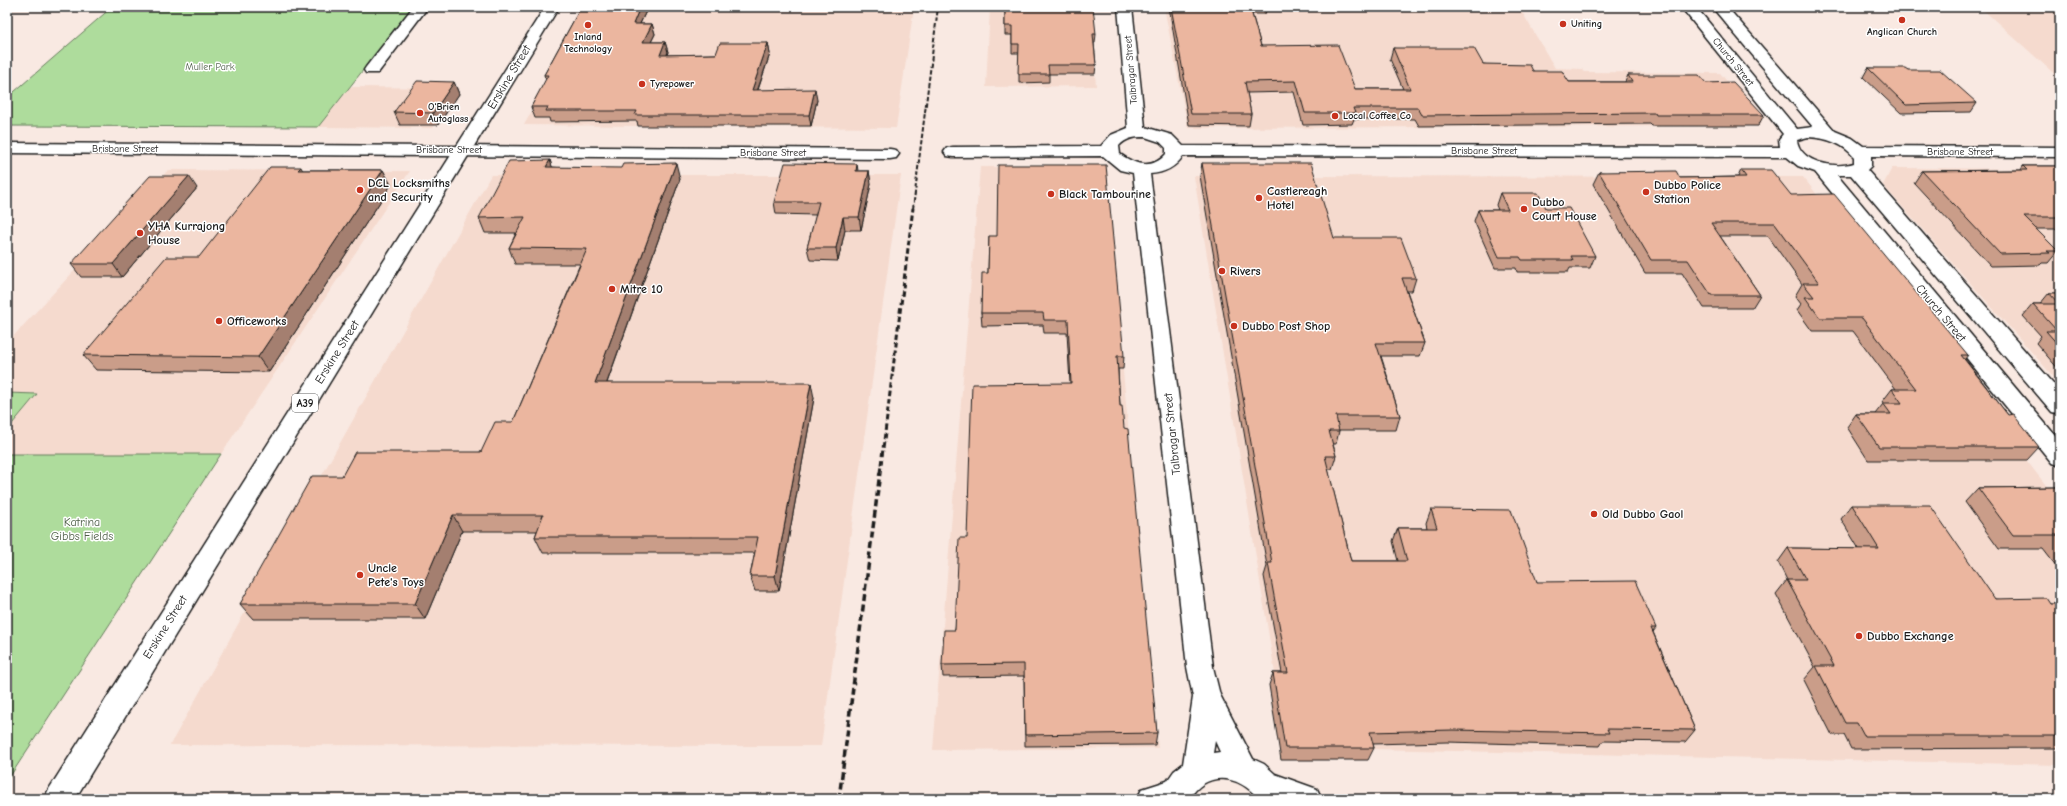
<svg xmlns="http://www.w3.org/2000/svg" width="2067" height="806" font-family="'Comic Neue',sans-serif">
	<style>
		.built { fill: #f5dace }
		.green { fill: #aedc9c; stroke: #657c5c }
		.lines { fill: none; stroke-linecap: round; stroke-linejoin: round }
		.minor-casing { stroke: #1c1c1c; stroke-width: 3 }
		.highway-casing { stroke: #1c1c1c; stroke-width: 3 }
		.minor { fill: #fff; fill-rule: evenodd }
		.highway { fill: #fff; fill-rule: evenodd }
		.rail-far2 { stroke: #1c1c1c; stroke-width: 2; stroke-dasharray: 4.5 2; stroke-linecap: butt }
		.rail-far1 { stroke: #1c1c1c; stroke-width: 3; stroke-dasharray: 5.5 3; stroke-linecap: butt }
		.rail { stroke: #1c1c1c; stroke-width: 3.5; stroke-dasharray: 7 3.5; stroke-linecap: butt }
		.wall { fill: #ca9d89; stroke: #1c1c1c }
		.shaded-wall { fill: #a47f6f; stroke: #1c1c1c }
		.building { fill: #ebb69f; stroke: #1c1c1c }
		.poi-dot { fill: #c8321e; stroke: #fff; stroke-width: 1.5 }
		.labels { text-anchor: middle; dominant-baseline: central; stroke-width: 3; stroke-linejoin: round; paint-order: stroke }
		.far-poi-label { font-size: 10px; font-weight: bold; fill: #1c1c1c; stroke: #fff; text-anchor: start }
		.far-street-label { font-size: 10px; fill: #1c1c1c; stroke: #fff }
		.far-park-label { font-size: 10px; fill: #4f5f49; stroke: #fff }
		.shield { fill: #fff; stroke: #606060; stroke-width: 1 }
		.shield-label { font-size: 11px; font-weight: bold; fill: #1c1c1c }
		.street-label { font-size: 12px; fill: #1c1c1c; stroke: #fff }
		.poi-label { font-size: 12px; font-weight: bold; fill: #1c1c1c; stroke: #fff; text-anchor: start }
		.park-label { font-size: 12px; fill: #4f5f49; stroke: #fff }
	</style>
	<rect width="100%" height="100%" fill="#f9e9e2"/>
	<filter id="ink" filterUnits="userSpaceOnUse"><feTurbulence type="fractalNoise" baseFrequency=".025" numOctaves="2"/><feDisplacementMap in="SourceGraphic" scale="8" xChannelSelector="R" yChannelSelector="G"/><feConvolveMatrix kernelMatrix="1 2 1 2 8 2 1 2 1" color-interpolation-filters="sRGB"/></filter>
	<g filter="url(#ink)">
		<g class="built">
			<path d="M590,7H914L896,128L524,125Z"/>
			<path d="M990,7H1090L1096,86L986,87Z"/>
			<path d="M1164,7H1519L1555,68L1582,69L1585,72L1720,73L1762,122L1759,126L1188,128Z"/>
			<path d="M1980,7H2060V79Z"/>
			<path d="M350,87L460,88L433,128L318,127Z"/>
			<path d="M1097,166L1105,177L1158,748L933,750L980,167Z"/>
			<path d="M1892,168L2060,169V384L1883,185Z"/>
			<path d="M168,170L410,171L221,454H7V430L37,394L7,393V343Z"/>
			<path d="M491,175H901L821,746L170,745Z"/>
			<path d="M1194,176L1803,177L2060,503V765L1287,747Z"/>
		</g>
		<g class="green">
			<path d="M112,7H413L318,127L7,126V98Z"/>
			<path d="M7,393L37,394L7,430Z"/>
			<path d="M7,454H221L7,781Z"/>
		</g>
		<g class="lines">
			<g class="minor-casing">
				<g id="minor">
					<path d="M413,7H428L378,73H366L364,70L366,67Z"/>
					<path d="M1118,7H1132L1145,127L1172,135L1183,146L1780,147L1779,139L1783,134L1681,7H1696L1797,129L1813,127L1712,7H1727L1835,131L1852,138L1863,146L2060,147V157L1871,156V166L1867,170L2060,391V414L2052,412L1851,175H1837L2060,441V466L2052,463L1815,172L1798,166L1787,157L1183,156C1175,168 1164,173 1150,174L1213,667L1220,695L1253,759L1264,764L1275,774L1317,789L1322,799H1259C1239,775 1207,769 1189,799H1137L1142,789L1167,781L1174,771L1183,764L1193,697L1187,667L1133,173L1120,170L1103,156L953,157L947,156L944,152L947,148L953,147L1101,146L1111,135L1128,128ZM1145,137L1160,142L1166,148V154C1152,170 1135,165 1120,154L1119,146C1126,138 1134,137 1145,137ZM1808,137C1826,138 1843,143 1854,157V163C1835,169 1800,163 1797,140ZM1215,741L1220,752L1213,753Z"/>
					<path d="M7,143L890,149L896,150L899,154L896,158L890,159L7,153Z"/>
				</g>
			</g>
			<g class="highway-casing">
				<path id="highway" d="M545,7H559L75,799H44L49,789Z"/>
			</g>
			<use href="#minor" class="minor"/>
			<use href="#highway" class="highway"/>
			<path class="rail-far2" d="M913,209L938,7"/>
			<path class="rail-far1" d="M880,473L913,208"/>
			<path class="rail" d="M839,799L880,472"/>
		</g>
		<g class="wall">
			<path d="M581,7H648L640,24H652L655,34L651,42H665L668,52L667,55L716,54L768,43L770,54L758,90L817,100L811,126H638L637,121L550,122L549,118H535L531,107L546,80L544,75Z"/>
			<path d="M1005,7L1096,34L1095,43H1094L1096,65L1095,74H1049V82L1019,83V53H1012V35H1005Z"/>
			<path d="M1169,7H1267L1265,14H1252L1261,46L1355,89H1403L1390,59L1393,48L1483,64L1533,71L1569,82H1625L1628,75L1706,83L1764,115L1758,126H1652L1650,124L1419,126L1415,119H1354L1352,124L1303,125L1294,92L1247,93L1251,114L1249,126L1189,125Z"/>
			<path d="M1868,68L1908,70L1977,103L1971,112L1901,113L1863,77Z"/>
			<path d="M454,82L459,94L438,125H400L394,112Z"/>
			<path d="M550,160L552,167L680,179L607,383L814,398L779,591H755L750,576L755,553H543L535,537L537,531H462L425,619H253L240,604L342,476L481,452L513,422L580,264H515L509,248L516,233H485L479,218Z"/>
			<path d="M1202,163L1334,238L1416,278L1412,291H1407L1425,343L1420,356H1381L1400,416L1396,430H1339V431L1336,444H1333L1336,456L1332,469H1328L1351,561H1398L1393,541L1398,528H1427L1426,523L1431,509L1537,582L1656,628L1653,632L1695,730L1685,742L1603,741L1600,746L1447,742L1373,744L1374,748L1368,760H1281L1269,685L1273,673H1282L1264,576L1267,566L1200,176Z"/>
			<path d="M2023,166H2060V229H2036L2058,251L2048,263H2042L2040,265L1991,266L1914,183L1922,171L2021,170Z"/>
			<path d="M303,170H383L391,185L269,372L96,370L83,355Z"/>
			<path d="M1741,170L1791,195L1968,355L1965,359L2008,415L2039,447L2027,460H1868L1847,427L1856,414H1875L1883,404L1882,402L1892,389H1896L1853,331H1812L1797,310L1801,304L1795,296L1802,284L1768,236H1720L1760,295L1752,308H1704L1682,273H1645L1593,184L1599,172L1680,178L1738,177Z"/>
			<path d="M858,171H869L871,184L861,230H845L838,261L810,260L807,248L816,215L776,214L774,202Z"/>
			<path d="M197,188L122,277H81L71,264Z"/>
			<path d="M1500,193L1546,208L1595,256L1590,268H1570L1568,272H1517L1516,268H1495L1474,221L1478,210H1498L1496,205Z"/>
			<path d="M989,236L1124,356L1123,369H1118L1120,406L1157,733L1155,745L1025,746L1024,676L943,677L942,665L955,630L967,538L1070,383L1067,333H1044L1043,325L982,326L981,313L988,273Z"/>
			<path d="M2049,293H2060V371L2036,343L2041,336L2023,316L2033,304H2040Z"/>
			<path d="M2060,487V571L2043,549H1999L1965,502L1978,488Z"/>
			<path d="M1852,505L1995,599L2050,604H2060V748L1851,749L1844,735H1832L1804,680L1815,667L1776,594L1787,580L1778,562L1788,548L1859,549L1841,519Z"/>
		</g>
		<g class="shaded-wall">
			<path d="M640,7H648L635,34L633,24Z"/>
			<path d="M652,24L655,34L646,52L643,42Z"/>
			<path d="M665,42L668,52L662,65L660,55Z"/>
			<path d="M768,43L770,54L754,100L752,90Z"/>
			<path d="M454,82L459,94L438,125L433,113Z"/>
			<path d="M815,89L817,100L811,126L809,115Z"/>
			<path d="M550,160L555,176L546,167Z"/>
			<path d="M676,163L680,179L601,399L595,383Z"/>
			<path d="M857,164L859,177L856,171Z"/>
			<path d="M301,167L309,182L298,170Z"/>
			<path d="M383,170L391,185L269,372L258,357Z"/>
			<path d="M869,171L871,184L861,230L859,217Z"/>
			<path d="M189,176L197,188L122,277L113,264Z"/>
			<path d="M843,217L845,230L838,261L836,248Z"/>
			<path d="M811,383L814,398L779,591L775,576Z"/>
			<path d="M453,515L462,531L425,619L415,604Z"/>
		</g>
		<g class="building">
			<path d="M581,7H640L633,24H652L643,42H665L660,55L716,54L720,43H768L752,90L815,89L809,115H635L637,111H546L548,107H531L548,75H544Z"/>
			<path d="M1005,7H1093L1096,34H1093L1096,65H1048L1049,74H1018L1019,44H1012V26H1005Z"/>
			<path d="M1171,7H1250L1261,46L1338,45L1355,89H1410L1393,48H1474L1483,64L1530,65L1533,71H1562L1569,82H1632L1628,75H1699L1706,83L1733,82L1764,115H1656L1655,113L1422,115L1418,108H1353L1355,113H1305L1296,81L1245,82L1251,114H1191Z"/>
			<path d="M1868,68H1905L1908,70H1940L1977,103L1906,105Z"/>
			<path d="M417,81L454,82L433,113L394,112Z"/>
			<path d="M550,160L546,167L621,168L623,164L676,163L595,383H811L775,576H750L758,537H535L543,515H453L415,604H240L312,476H342L355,452H481L495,422H513L587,249L509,248L525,217L479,218L509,161Z"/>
			<path d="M785,163L857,164L856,171H869L859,217H843L836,248H807L819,202H774Z"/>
			<path d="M1202,163H1311L1334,238H1401L1416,278H1402L1425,343H1376L1400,416H1336L1339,431H1329L1336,456H1325L1351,561H1407L1398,528H1437L1431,509L1511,510L1537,582L1635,581L1656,628H1651L1695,730L1607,729L1609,733L1453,730L1370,732L1374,748H1285L1273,673H1288L1268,563H1272Z"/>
			<path d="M998,165H1106L1124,356H1117L1120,406H1122L1124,428L1128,429L1157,733L1025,735L1024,664L942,665L944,630H955L959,538H967L972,384L1071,383L1068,320H1044L1043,313H981L982,273H988L989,236H997Z"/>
			<path d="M2023,166H2060V217H2024L2058,251H2047L2050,253L2000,254L1922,171L2027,170Z"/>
			<path d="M270,167H301L298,170H383L258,357L83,355L166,257H199Z"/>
			<path d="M1741,170H1771L1791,195L1834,194L1968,355H1961L2008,415L2013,414L2039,447H1879L1856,414H1891L1883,403H1902L1892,389H1916L1862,318H1820L1805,297H1814L1803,283H1819L1775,223H1711L1760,295H1711L1688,260H1651L1599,172L1676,171L1680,178L1746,177Z"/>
			<path d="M150,176H189L113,264H71Z"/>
			<path d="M1500,193H1538L1546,208H1569L1595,256H1571L1573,260H1522L1520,257H1499L1478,210H1508Z"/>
			<path d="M2049,293H2060V347L2046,331H2057L2033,304H2059Z"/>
			<path d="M2060,487V538L2057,535H2013L1978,488Z"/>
			<path d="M1852,505H1930L1995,599L2046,598L2050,604H2060V736H1864L1857,723H1845L1816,666H1834L1787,580H1806L1788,548L1879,549Z"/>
		</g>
	</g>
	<g class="poi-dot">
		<circle cx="1902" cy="20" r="4"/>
		<circle cx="1563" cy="24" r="4"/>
		<circle cx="588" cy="25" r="4"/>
		<circle cx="642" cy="84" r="4"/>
		<circle cx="420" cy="113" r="4"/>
		<circle cx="1335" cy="116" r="4"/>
		<circle cx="360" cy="190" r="4"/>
		<circle cx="1646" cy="192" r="4"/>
		<circle cx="1051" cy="194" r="4"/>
		<circle cx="1259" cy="198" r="4"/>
		<circle cx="1524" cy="209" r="4"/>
		<circle cx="140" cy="233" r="4"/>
		<circle cx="1222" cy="271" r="4"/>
		<circle cx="612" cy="289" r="4"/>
		<circle cx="219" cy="321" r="4"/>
		<circle cx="1234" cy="326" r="4"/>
		<circle cx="1594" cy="514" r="4"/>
		<circle cx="360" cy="575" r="4"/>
		<circle cx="1859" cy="636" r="4"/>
	</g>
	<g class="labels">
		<g class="far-poi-label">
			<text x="1571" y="24">Uniting</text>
			<text x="1902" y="32" text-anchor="middle">Anglican Church</text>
			<text x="588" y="37" text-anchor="middle">Inland<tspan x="588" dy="12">Technology</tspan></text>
			<text x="650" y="84">Tyrepower</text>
			<text x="428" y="107">O'Brien<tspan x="428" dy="12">Autoglass</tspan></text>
			<text x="1343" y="116">Local Coffee Co</text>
		</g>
		<g class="far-street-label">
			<text transform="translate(1733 62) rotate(51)">Church Street</text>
			<text transform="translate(1131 70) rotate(-95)">Talbragar Street</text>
			<text x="125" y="149">Brisbane Street</text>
			<text x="449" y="150">Brisbane Street</text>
			<text x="1484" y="151">Brisbane Street</text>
			<text x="1960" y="152">Brisbane Street</text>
			<text x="773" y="153">Brisbane Street</text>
		</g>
		<g class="far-park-label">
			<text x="210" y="67">Muller Park</text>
		</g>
		<rect class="shield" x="292" y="394" width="26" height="18" rx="3"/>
		<g class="shield-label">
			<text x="305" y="403">A39</text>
		</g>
		<g class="street-label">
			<text transform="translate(509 77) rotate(-59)">Erskine Street</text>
			<text transform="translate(1941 313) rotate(50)">Church Street</text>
			<text transform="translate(337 352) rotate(-58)">Erskine Street</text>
			<text transform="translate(1172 434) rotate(-96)">Talbragar Street</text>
			<text transform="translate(165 627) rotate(-58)">Erskine Street</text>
		</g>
		<g class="poi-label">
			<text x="368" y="183">DCL Locksmiths<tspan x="368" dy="14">and Security</tspan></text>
			<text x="1654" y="185">Dubbo Police<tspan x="1654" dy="14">Station</tspan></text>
			<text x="1267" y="191">Castlereagh<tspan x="1267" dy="14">Hotel</tspan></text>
			<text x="1059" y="194">Black Tambourine</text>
			<text x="1532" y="202">Dubbo<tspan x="1532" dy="14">Court House</tspan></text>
			<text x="148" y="226">YHA Kurrajong<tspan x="148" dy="14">House</tspan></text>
			<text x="1230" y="271">Rivers</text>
			<text x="620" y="289">Mitre 10</text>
			<text x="227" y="321">Officeworks</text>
			<text x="1242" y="326">Dubbo Post Shop</text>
			<text x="1602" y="514">Old Dubbo Gaol</text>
			<text x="368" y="568">Uncle<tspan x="368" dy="14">Pete's Toys</tspan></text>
			<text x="1867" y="636">Dubbo Exchange</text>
		</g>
		<g class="park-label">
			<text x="82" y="522">Katrina<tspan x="82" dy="14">Gibbs Fields</tspan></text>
		</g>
	</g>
	<rect width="2067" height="806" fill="none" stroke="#fff" stroke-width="24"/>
	<rect x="12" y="12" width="2043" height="782" fill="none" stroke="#1c1c1c" stroke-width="1.5" filter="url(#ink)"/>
</svg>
